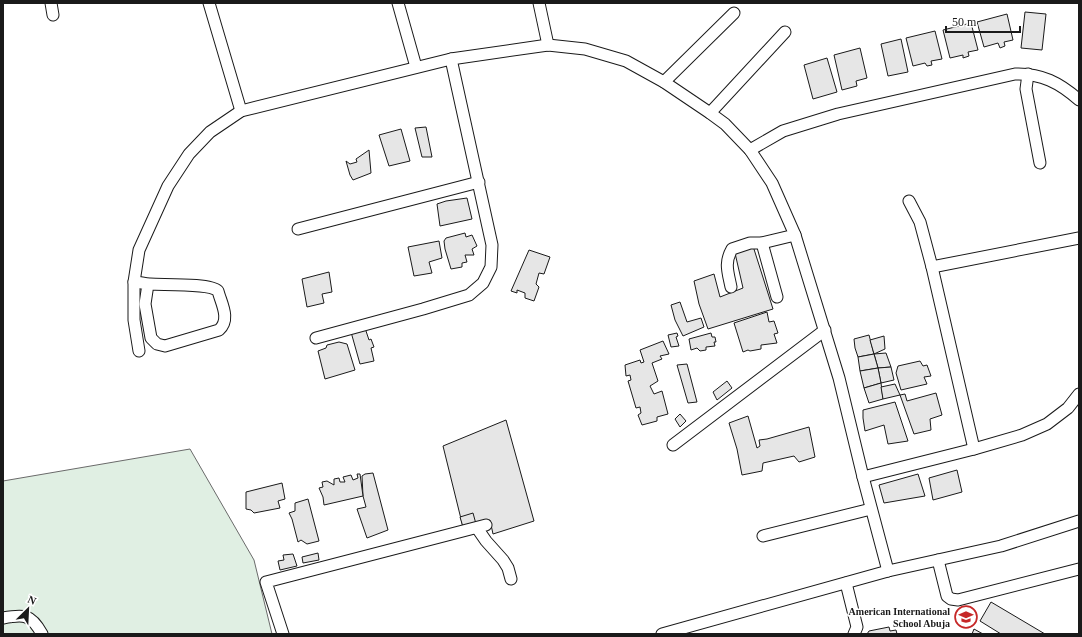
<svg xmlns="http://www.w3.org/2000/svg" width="1082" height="637" font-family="'Times New Roman',serif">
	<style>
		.green { fill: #e0efe3; stroke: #6a6a6a }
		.building { fill: #e6e6e6; stroke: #1a1a1a }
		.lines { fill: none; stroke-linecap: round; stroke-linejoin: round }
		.minor-casing { stroke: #1a1a1a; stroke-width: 13 }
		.minor { stroke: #fff; stroke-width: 11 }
		.labels { text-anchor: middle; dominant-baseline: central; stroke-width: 3; stroke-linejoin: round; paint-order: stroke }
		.poi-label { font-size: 10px; font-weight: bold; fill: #1a1a1a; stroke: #fff; text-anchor: end }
	</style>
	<rect width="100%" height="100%" fill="#fff"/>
	<path class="green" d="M190,449L254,560L272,634H3V481Z"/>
	<g class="building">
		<path d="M1025,12L1046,14L1042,50L1021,48Z"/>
		<path d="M1007,14L1013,40L1004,42L1005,46L1000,48L998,43L984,47L977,22Z"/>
		<path d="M971,23L978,50L968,52L969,56L963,58V55L950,58L943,30Z"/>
		<path d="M935,31L942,59L931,61L932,65L927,66L925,63L913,66L906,38Z"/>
		<path d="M901,39L908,72L888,76L881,44Z"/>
		<path d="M860,48L867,78L856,81L857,86L842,90L834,55Z"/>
		<path d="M827,58L837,92L813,99L804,65Z"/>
		<path d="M426,127L432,157H422L415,128Z"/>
		<path d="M401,129L410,161L389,166L379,135Z"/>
		<path d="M369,150L371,173L353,180L350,175L346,161L350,164L357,162L356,159Z"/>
		<path d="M467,198L472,219L440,226L437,204L446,201Z"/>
		<path d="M465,233L466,237L472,235L477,246L472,249L474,255H465L467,262L462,263V267L451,269L445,249L444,241L446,238Z"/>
		<path d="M439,241L442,258L429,262L432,273L414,276L408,247Z"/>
		<path d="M753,246L773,309L708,329L699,304L694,281L714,274L720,297L743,288L735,253Z"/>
		<path d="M529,250L550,257L544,274L539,273L536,284L539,287L534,301L525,298V293L517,290V293L511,291Z"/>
		<path d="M329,272L332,292L322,294L324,303L307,307L302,279Z"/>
		<path d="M680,302L687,322L701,318L704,327L683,336L675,320L671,305Z"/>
		<path d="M767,312L769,322L774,321L778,333L774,334L777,343L761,345V349L750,351L748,350L743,352L734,323Z"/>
		<path d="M365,328L369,340L371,339L374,347L371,348L374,361L360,364L351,332Z"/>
		<path d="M677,333L678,336L676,337L679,346L671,347L668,335Z"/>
		<path d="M711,333L712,337H715L716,342H714L715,346L706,347V350L700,351L697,348L691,350L689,339Z"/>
		<path d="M869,335L874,354L858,357L855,348L854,339Z"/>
		<path d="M884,336L885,349L874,354L870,340Z"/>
		<path d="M663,341L669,354L660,356L662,359L652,363L658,381L650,386L654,394L662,391L668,414L657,417V421L642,425L638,415L641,413L640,407L636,408L628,381L631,380L630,375L626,376L625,365L640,360L641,363L644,362L640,350Z"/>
		<path d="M339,342L347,344L355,370L325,379L318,351L326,348L327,345Z"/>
		<path d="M886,353L891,367L878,368L874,354Z"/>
		<path d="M874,354L878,368L860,371L858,357Z"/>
		<path d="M920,361L923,366L927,365L931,376L924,377L927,384L901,390L896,373L898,366Z"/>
		<path d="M687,364L697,402L688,403L677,365Z"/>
		<path d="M891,367L894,380L881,383L878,368Z"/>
		<path d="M878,368L881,383L864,388L860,371Z"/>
		<path d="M727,381L732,388L717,400L713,392Z"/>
		<path d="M881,383L883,399L869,403L864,388Z"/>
		<path d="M895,384L900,395L883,399L881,387Z"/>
		<path d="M936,393L942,415L930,419L931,430L914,434L900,395L905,394L907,401Z"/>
		<path d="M895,402L908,441L888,444L884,425L865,431L863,418V410Z"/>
		<path d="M680,414L686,421L680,427L675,419Z"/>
		<path d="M748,416L757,448L760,446L759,440L767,439L809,427L815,457L799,462L794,456L763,463L762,471L742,475L737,449L729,423Z"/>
		<path d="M506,420L534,521L493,534L490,520L463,527L443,446Z"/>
		<path d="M957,470L962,492L933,500L929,478Z"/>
		<path d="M373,473L388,530L367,538L357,509L366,507L363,496L362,476L365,474Z"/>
		<path d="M357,474H360L363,496L324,505L323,497L319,488L323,487L322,482L327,481L334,485V479L339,478L340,482H345L343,477L351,475L353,480L358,478Z"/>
		<path d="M918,474L925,496L884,503L879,485Z"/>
		<path d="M282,483L285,499L278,501L280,508L254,513L251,510L246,509V492Z"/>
		<path d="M308,499L319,541L307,544L301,540L298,542L292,519L289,513L295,511V503Z"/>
		<path d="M473,513L476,524L463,527L460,517Z"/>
		<path d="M318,553L319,560L303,563L302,557Z"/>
		<path d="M293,554L297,566L280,570L278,561L284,560L283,555Z"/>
		<path d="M991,602L1045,634H1001L980,621Z"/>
		<path d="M889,627L890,631L896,630L897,634H867L869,631Z"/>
		<path d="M974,629L983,634H972Z"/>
	</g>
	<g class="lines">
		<g class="minor-casing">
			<g id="minor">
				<path d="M51,3L53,15"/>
				<path d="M209,3L241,111"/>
				<path d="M398,3L416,67"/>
				<path d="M539,3L548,45"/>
				<path d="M1028,74L1026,89L1040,163"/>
				<path d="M664,82L734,13"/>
				<path d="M710,113L785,32"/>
				<path d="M750,150L783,131L838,114L1015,74C1041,73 1060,83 1079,100"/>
				<path d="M909,201L920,222L932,267L974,449"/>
				<path d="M298,229L479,182"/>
				<path d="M762,243L777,297"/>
				<path d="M932,267L1079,238"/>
				<path d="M134,282C139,282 145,284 150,284C163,285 210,283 218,291C221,303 231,319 219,330L165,346L157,344L151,338L145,304L148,284"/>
				<path d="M731,287C728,272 724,263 732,249L750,243H762L795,235"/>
				<path d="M316,338L423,309L469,295L483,283L491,267L492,245L451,59"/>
				<path d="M139,351L134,320V282L139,250L168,186L189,154L210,132L241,111L451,59L548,45L585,49L626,61L664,82L710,113L725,124L750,150L772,183L795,235L839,378L863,477L888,571"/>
				<path d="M673,445L825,330"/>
				<path d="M863,477L974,449L1022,435L1047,424L1068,408L1079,394"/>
				<path d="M477,528L486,541L503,560L508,568L511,579"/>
				<path d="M763,536L871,509"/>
				<path d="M938,560L947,596L951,599L958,600L1079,569"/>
				<path d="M846,583L857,627L854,634"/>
				<path d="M3,618C24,614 31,614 42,634"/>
				<path d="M283,634L266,582L486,525"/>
				<path d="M662,634L888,571L1001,546L1079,521"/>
			</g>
		</g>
		<use href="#minor" class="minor"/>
	</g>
	<defs>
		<g id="school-ring" transform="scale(1.15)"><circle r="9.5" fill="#fff" stroke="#c62828" stroke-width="1.5"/><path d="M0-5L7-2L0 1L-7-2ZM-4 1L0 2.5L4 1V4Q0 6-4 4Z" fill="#c62828"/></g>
	</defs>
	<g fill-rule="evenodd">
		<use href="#school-ring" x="966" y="617"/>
	</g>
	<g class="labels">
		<g class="poi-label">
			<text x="950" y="611">American International<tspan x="950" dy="12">School Abuja</tspan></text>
		</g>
	</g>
	<rect width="1082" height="637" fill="none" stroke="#1a1a1a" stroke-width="8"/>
	<g transform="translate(28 609) rotate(24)" stroke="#ffffff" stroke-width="3" paint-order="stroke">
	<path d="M0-3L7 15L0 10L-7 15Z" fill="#1a1a1a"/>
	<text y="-6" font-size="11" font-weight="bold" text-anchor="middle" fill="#1a1a1a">N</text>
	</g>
	<path d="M946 26v6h74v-6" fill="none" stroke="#1a1a1a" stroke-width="2"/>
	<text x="952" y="26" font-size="12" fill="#1a1a1a" stroke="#ffffff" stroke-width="3" paint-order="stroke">50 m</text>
</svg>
